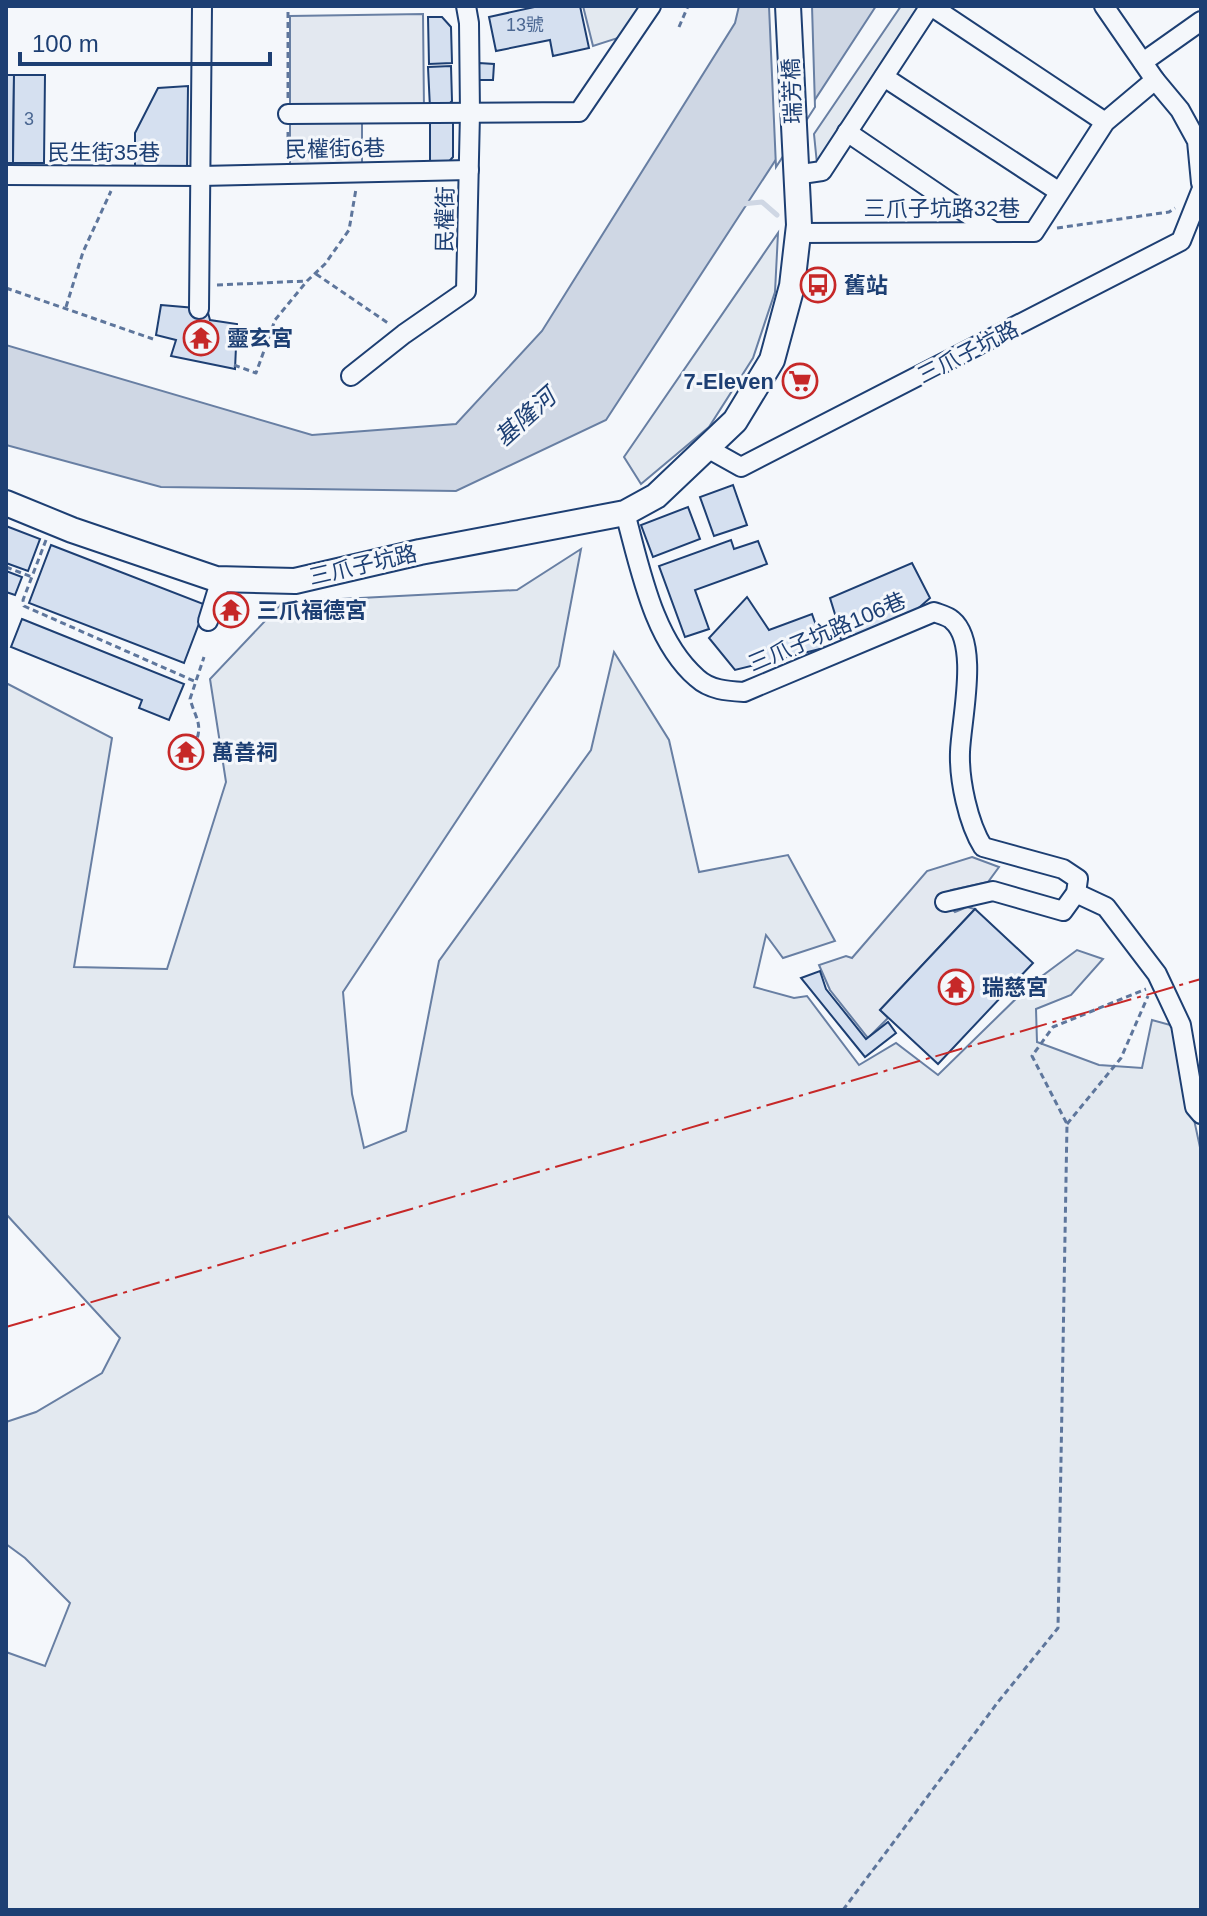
<svg xmlns="http://www.w3.org/2000/svg" width="1207" height="1916" font-family="Helvetica,'Noto Sans TC',sans-serif">
	<style>
		.green { fill: #e3e9f0; stroke: #687fa3; stroke-width: 2 }
		.parking { fill: #e3e8f0; stroke: #687fa3; stroke-width: 2 }
		.water { fill: #cfd7e4; stroke: #687fa3; stroke-width: 2 }
		.pier { fill: #f4f7fb; stroke: #687fa3; stroke-width: 2 }
		.lines { fill: none; stroke-linecap: round; stroke-linejoin: round }
		.stream { stroke: #cfd7e4; stroke-width: 5 }
		.building { fill: #d5e0f0; stroke: #1d3f73; stroke-width: 2 }
		.minor-casing { stroke: #1d3f73; stroke-width: 22 }
		.major-casing { stroke: #1d3f73; stroke-width: 28 }
		.path { stroke: #5e769c; stroke-width: 3; stroke-dasharray: 6 4; stroke-linecap: butt }
		.minor { stroke: #f4f7fb; stroke-width: 18 }
		.major { stroke: #f4f7fb; stroke-width: 24 }
		.power { stroke: #c62828; stroke-width: 2; stroke-dasharray: 28 6 4 6; stroke-linecap: butt }
		.labels { text-anchor: middle; dominant-baseline: central; stroke-width: 6; stroke-linejoin: round; paint-order: stroke }
		.number-label { font-size: 18px; fill: #4b6792 }
		.street-label { font-size: 22px; fill: #1d3f73; stroke: #f4f7fb }
		.poi-label { font-size: 22px; font-weight: bold; fill: #1d3f73; stroke: #f4f7fb; text-anchor: start }
		.water-label { font-size: 24px; font-style: italic; fill: #1d3f73; stroke: #f4f7fb }
	</style>
	<rect width="100%" height="100%" fill="#f4f7fb"/>
	<g class="green">
		<path d="M583,6H644L618,38L593,46Z"/>
		<path d="M901,6H923L817,164L814,134Z"/>
		<path d="M778,233L775,292L753,358L709,427L641,484L624,457Z"/>
		<path d="M581,549L559,666L343,992L352,1094L364,1148L406,1131L439,961L591,750L614,652L669,740L699,872L788,855L835,941L783,958L766,935L754,987L794,998L807,996L859,1065L896,1043L938,1075L1030,985L1077,950L1103,959L1071,995L1036,1009L1037,1042L1099,1065L1142,1068L1152,1020L1174,1026L1201,1152V1910H6V1652L45,1666L70,1603L25,1558L6,1544V1422L36,1412L102,1373L120,1338L6,1214V683L112,738L74,967L167,969L226,782L210,679L283,602L517,590Z"/>
	</g>
	<g class="parking">
		<path d="M423,14L424,110L290,112V16Z"/>
		<rect x="290" y="115" width="72" height="52"/>
		<path d="M972,857L999,867L988,882L951,890L946,902L955,912L967,907L975,909L880,1010L888,1018L868,1038L830,990L819,965L846,956L852,958L927,871Z"/>
	</g>
	<path class="water" d="M739,6H876L606,420L456,491L161,487L6,445V345L312,435L456,424L542,331L735,23Z"/>
	<path class="pier" d="M769,6H812L815,107L776,167Z"/>
	<g class="lines">
		<path class="stream" d="M742,204L762,202L777,215"/>
	</g>
	<g class="building">
		<path d="M539,6H580L589,48L553,56L550,40L496,51L489,17Z"/>
		<path d="M428,17H442L451,27L452,63L429,64Z"/>
		<path d="M479,63L494,64L493,80H478Z"/>
		<path d="M451,66L452,101L445,108H430L428,67Z"/>
		<path d="M6,75H14L13,163H6Z"/>
		<path d="M14,75H45L44,163H13Z"/>
		<path d="M188,86L187,170L135,168V133L158,88Z"/>
		<path d="M453,119V157L446,165H430V120Z"/>
		<path d="M161,305L207,309L210,320L237,324L235,369L171,356L176,340L156,335Z"/>
		<path d="M733,485L747,525L714,536L700,497Z"/>
		<path d="M688,507L700,539L653,557L641,525Z"/>
		<path d="M6,526L40,539L28,571L6,563Z"/>
		<path d="M731,540L734,549L758,541L767,564L695,590L709,629L685,637L659,566Z"/>
		<path d="M51,545L206,605L184,663L29,603Z"/>
		<path d="M912,563L930,598L913,613L842,641L834,626L838,624L830,598Z"/>
		<path d="M6,571L22,577L15,595L6,592Z"/>
		<path d="M238,597L244,615L224,622L218,604Z"/>
		<path d="M747,597L769,630L812,614L824,648L735,670L709,638Z"/>
		<path d="M22,619L184,684L169,720L139,708L142,700L11,647Z"/>
		<path d="M184,739L199,756L188,765L174,748Z"/>
		<path d="M975,909L1033,963L938,1064L880,1010Z"/>
		<path d="M820,971L826,989L866,1039L888,1022L896,1033L865,1057L801,978Z"/>
	</g>
	<g class="lines">
		<g class="minor-casing">
			<g id="minor">
				<path d="M931,6L1105,122"/>
				<path d="M1104,6L1155,80L1180,110L1197,141L1201,183"/>
				<path d="M1143,62L1201,21"/>
				<path d="M884,77L1058,191"/>
				<path d="M288,114L579,112L651,6"/>
				<path d="M847,132L994,232"/>
				<path d="M6,175L201,176L469,170"/>
				<path d="M795,175L822,171L930,6"/>
				<path d="M799,233L1034,232L1105,122L1155,80"/>
				<path d="M199,309L202,6"/>
				<path d="M351,376L404,334L466,291L470,113L469,23L466,6"/>
				<path d="M707,448L741,467L1181,241L1201,191"/>
				<path d="M625,513C640,567 653,640 697,678C710,690 727,691 744,692L934,612C939,614 948,616 952,620C980,643 961,720 960,752C959,780 968,823 983,847L1063,869L1078,879L1076,893L1063,911L993,891L945,902"/>
				<path d="M208,621L221,579"/>
				<path d="M1076,893L1106,907L1157,974L1181,1025L1195,1107L1201,1114"/>
			</g>
		</g>
		<g class="major-casing">
			<path id="major" d="M6,503L72,530L216,579L295,581L420,552L625,513L656,496L735,421L772,360L792,286L799,225L788,6"/>
		</g>
		<g class="path">
			<path d="M679,27L688,6"/>
			<path d="M288,98V6"/>
			<path d="M288,158V130"/>
			<path d="M1057,228L1169,212L1175,208"/>
			<path d="M316,274L388,323"/>
			<path d="M217,285L306,281"/>
			<path d="M6,288L153,339"/>
			<path d="M66,307L83,252L111,191"/>
			<path d="M234,365L256,373L275,320L307,281L325,264L349,230L356,189"/>
			<path d="M46,540L23,600L24,606L194,681"/>
			<path d="M6,567L32,577"/>
			<path d="M194,747C204,724 196,720 190,699L204,657"/>
			<path d="M1067,1124L1121,1058L1148,996"/>
			<path d="M843,1910L998,1702L1058,1628L1067,1124L1032,1056L1053,1027L1146,989"/>
		</g>
		<use href="#minor" class="minor"/>
		<use href="#major" class="major"/>
		<path class="power" d="M6,1327L1201,979"/>
	</g>
	<defs>
		<g id="bus-ring" transform="scale(1.8)"><circle r="9.5" fill="#f4f7fb" stroke="#c62828" stroke-width="1.5"/><path d="M-5-6H5V4H4V6H2V4H-2V6H-4V4H-5ZM-3.5-4V0h7V-4ZM-3.5 1.2v1.5H-2V1.2ZM2 1.2v1.5H3.5V1.2Z" fill="#c62828"/></g>
		<g id="temple-ring" transform="scale(1.8)"><circle r="9.5" fill="#f4f7fb" stroke="#c62828" stroke-width="1.5"/><path d="M0-6L5-2H3V0L6.5 2.5H4V6H1.5V3h-3V6H-4V2.5H-6.5L-3 0V-2H-5Z" fill="#c62828"/></g>
		<g id="supermarket-ring" transform="scale(1.8)"><circle r="9.5" fill="#f4f7fb" stroke="#c62828" stroke-width="1.5"/><path d="M-6-5.5h2.5l.6 2H6L4.5 2H-2.5L-4.4-4H-6ZM-1.5 3.2a1.3 1.3 0 1 0 .1 0ZM3 3.2a1.3 1.3 0 1 0 .1 0Z" fill="#c62828"/></g>
	</defs>
	<g fill-rule="evenodd">
		<use href="#bus-ring" x="818" y="285"/>
		<use href="#temple-ring" x="201" y="338"/>
		<use href="#supermarket-ring" x="800" y="381"/>
		<use href="#temple-ring" x="231" y="610"/>
		<use href="#temple-ring" x="186" y="752"/>
		<use href="#temple-ring" x="956" y="987"/>
	</g>
	<g class="labels">
		<g class="number-label">
			<text x="525" y="25">13號</text>
			<text x="29" y="119">3</text>
		</g>
		<g class="street-label">
			<text transform="translate(792 91) rotate(-92)">瑞芳橋</text>
			<text transform="translate(335 149) rotate(-1)">民權街6巷</text>
			<text x="104" y="152">民生街35巷</text>
			<text x="942" y="208">三爪子坑路32巷</text>
			<text transform="translate(445 219) rotate(-89)">民權街</text>
			<text transform="translate(968 352) rotate(-27)">三爪子坑路</text>
			<text transform="translate(363 565) rotate(-13)">三爪子坑路</text>
			<text transform="translate(827 632) rotate(-23)">三爪子坑路106巷</text>
		</g>
		<g class="poi-label">
			<text x="844" y="285">舊站</text>
			<text x="227" y="338">靈玄宮</text>
			<text x="774" y="381" text-anchor="end">7-Eleven</text>
			<text x="257" y="610">三爪福德宮</text>
			<text x="212" y="752">萬善祠</text>
			<text x="982" y="987">瑞慈宮</text>
		</g>
		<g class="water-label">
			<text transform="translate(525 417) rotate(-42)">基隆河</text>
		</g>
	</g>
	<rect width="1207" height="1916" fill="none" stroke="#1d3f73" stroke-width="16"/>
	<path d="M20 52v12h250v-12" fill="none" stroke="#1d3f73" stroke-width="4"/>
	<text x="32" y="52" font-size="24" fill="#1d3f73" stroke="#f4f7fb" stroke-width="6" paint-order="stroke">100 m</text>
</svg>
